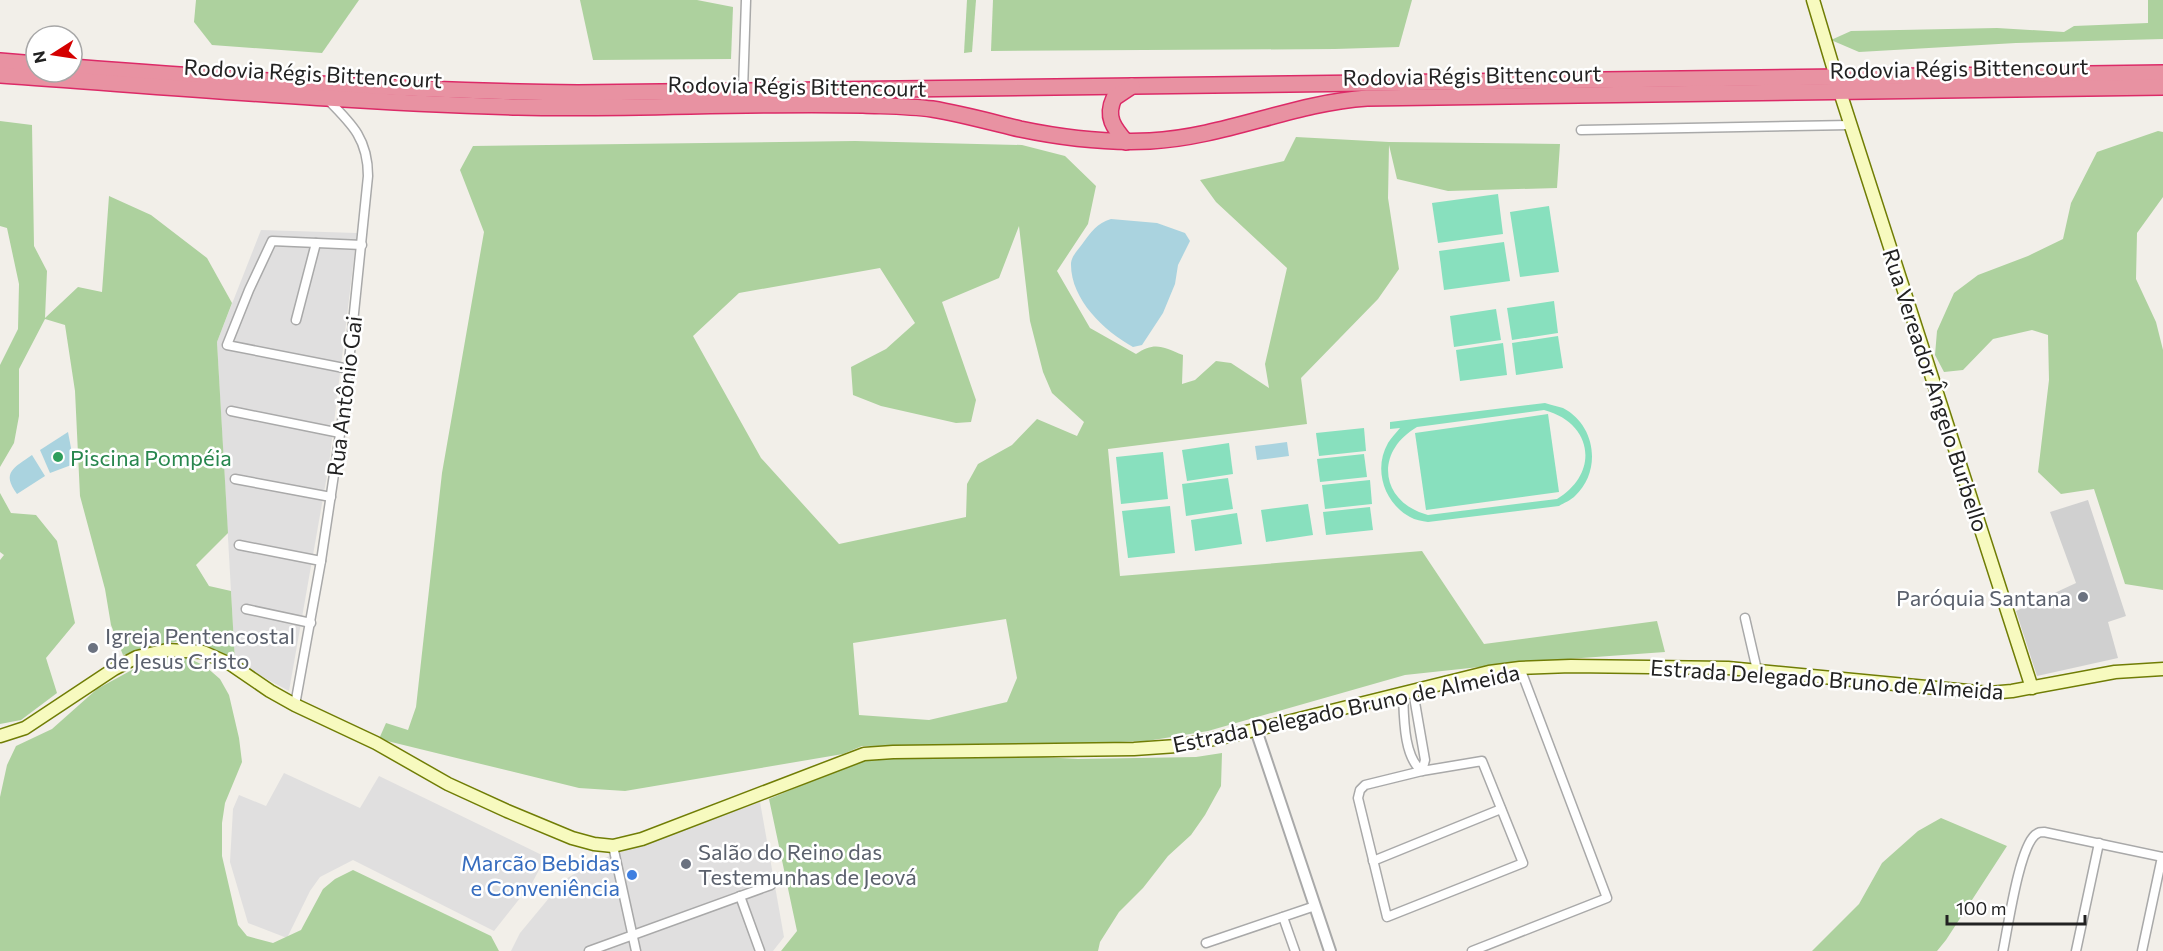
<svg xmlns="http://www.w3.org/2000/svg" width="2163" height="951" font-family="Commissioner,sans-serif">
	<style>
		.residential { fill: #e0dfdf }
		.religious { fill: #d0d0d0 }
		.forest { fill: #add19e; fill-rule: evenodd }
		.pitch { fill: #88e0be; fill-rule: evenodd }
		.water { fill: #aad3df }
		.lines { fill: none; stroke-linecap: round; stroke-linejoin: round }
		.minor-casing { stroke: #a9a9a9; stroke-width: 11 }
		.tertiary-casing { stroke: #a9a9a9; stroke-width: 14 }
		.secondary-casing { stroke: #707d05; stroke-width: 15 }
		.motorway-casing { stroke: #dc2a67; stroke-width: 18 }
		.minor { stroke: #fff; stroke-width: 8 }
		.tertiary { stroke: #fff; stroke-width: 10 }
		.secondary { stroke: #f7fabf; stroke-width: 12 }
		.motorway { stroke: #e892a2; stroke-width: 15 }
		.leisure-dot { fill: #2e9e5b; stroke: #fff; stroke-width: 2 }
		.worship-dot { fill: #6b7280; stroke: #fff; stroke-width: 2 }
		.shop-dot { fill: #3f7fe0; stroke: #fff; stroke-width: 2 }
		.labels { text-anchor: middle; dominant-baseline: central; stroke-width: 5; stroke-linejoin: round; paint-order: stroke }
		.street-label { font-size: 22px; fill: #222; stroke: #fff }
		.leisure-label { font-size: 22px; fill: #27864d; stroke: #fff; text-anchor: start }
		.worship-label { font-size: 22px; fill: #5b616d; stroke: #fff; text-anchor: start }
		.shop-label { font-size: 22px; fill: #366cbe; stroke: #fff; text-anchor: end }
	</style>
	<rect width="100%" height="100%" fill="#f2efe9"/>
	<g class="residential">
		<path d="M261,230L357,233L329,464L289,691L235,662L217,342Z"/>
		<path d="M284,773L360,808L379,776L546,857L532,883L494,931L353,860L320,877L310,891L287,938L248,923L230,862L233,809L239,795L266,806Z"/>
		<path d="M760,802L784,937L773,951H511L520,933L564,880L596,861Z"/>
	</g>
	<path class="religious" d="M2088,500L2126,616L2108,622L2118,658L2037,676L2016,611L2076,583L2050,512Z"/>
	<g class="forest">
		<path d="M196,0H359L322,53L212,45L194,22Z"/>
		<path d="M580,0H697L733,7L731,59L593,60Z"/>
		<path d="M967,0H976L972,52L964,53Z"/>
		<path d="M993,0H1412L1399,47L1335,49L991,51Z"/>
		<path d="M2148,0H2163V39L2016,43L1859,52L1831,40L1851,31L1997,28L2064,32L2074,26L2148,23Z"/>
		<path d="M0,121L32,125L34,246L47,271L45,318L78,287L102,292L109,196L151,215L207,258L232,303L217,342L228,533L196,565L209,586L231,591L235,662C222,654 205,641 188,641C167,641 144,649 123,655L111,625L105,589L80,496L75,391L65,325L45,319L19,369V416L14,443L0,467V365L18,329L19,284L7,228L0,226Z"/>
		<path d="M2158,131L2163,132V197L2137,233L2136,279L2156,322L2163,350V590L2125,584L2094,489L2061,494L2038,472L2049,380L2048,335L2032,330L1993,339L1963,370L1944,372L1935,355L1937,331L1954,293L1978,275L2028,256L2063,239L2071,203L2097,152Z"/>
		<path d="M1296,137L1389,142L1560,144L1557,188L1448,191L1397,179L1389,145L1388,198L1399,269L1378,299L1301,378L1307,424L1108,449L1120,576L1422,551L1484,644L1657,621L1665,652L1526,662L1405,675L1208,731L1147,741L1037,745L862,746L843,754L625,791L579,788L379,739L386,723L408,730L416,707L442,473L484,232L460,170L473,146L855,141L1022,145L1065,156L1096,186L1088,224L1057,271L1090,328L1136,354C1155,341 1163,347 1183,355L1182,384L1195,380L1216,361L1231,363L1269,388L1265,364L1287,268L1216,202L1200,180L1284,161ZM1019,226L1030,321L1043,372L1052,393L1084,422L1077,436L1037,419L1012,445L978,464L967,484L966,517L839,544L761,458L693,336L739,293L880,268L915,323L886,349L851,367L853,395L881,406L956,423L971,422L976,400L942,302L999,278ZM1006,619L1017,678L1007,702L929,720L859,715L853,643Z"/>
		<path d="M0,493L11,513L36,515L57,541L75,623L46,658L57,693L21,720L0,724V560L4,555L0,552Z"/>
		<path d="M186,657L205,666L220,679L229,695L239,738L242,762L225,803L222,823V856L238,925L247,936L273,943L301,930L323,889L335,879L353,870L491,936L499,951H0V797L7,765L16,746L52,729L97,689L130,671L147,662L167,658Z"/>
		<path d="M1222,753L1221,786L1205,815L1191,835L1168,856L1143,888L1119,912L1100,942L1098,951H781L797,931L769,799L867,758L1007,755L1078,759L1196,757Z"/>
		<path d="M1941,818L2007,846L1946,940L1937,951H1812L1859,904L1882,863L1918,831Z"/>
	</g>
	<g class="pitch">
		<path d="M1498,194L1503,234L1438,243L1432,203Z"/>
		<path d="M1549,206L1559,272L1520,277L1510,212Z"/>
		<path d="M1504,242L1510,281L1444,290L1439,251Z"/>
		<path d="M1554,301L1558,333L1512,340L1507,308Z"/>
		<path d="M1496,309L1501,340L1454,347L1450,316Z"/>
		<path d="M1558,336L1563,368L1516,375L1512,343Z"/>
		<path d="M1503,343L1507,375L1460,381L1456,350Z"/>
		<path d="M1545,403C1550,405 1557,406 1563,408C1596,425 1602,471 1575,496C1571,500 1564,503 1559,506L1428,522C1422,521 1415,520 1410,517C1384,503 1373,469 1388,443C1391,438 1396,433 1400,428L1390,429V422ZM1544,410C1593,423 1600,473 1557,499L1428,515C1380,502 1374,452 1417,427Z"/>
		<path d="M1548,414L1559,492L1426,510L1415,433Z"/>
		<path d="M1364,428L1366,451L1319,456L1316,433Z"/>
		<path d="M1229,443L1233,474L1187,481L1182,450Z"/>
		<path d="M1163,452L1168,499L1121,504L1116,457Z"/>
		<path d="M1364,454L1367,477L1320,482L1317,459Z"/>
		<path d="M1228,478L1233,509L1186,516L1182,484Z"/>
		<path d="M1370,480L1372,504L1325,509L1322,485Z"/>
		<path d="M1308,504L1313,535L1266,542L1261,510Z"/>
		<path d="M1170,506L1175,553L1128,558L1122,511Z"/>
		<path d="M1370,507L1373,530L1326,535L1323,512Z"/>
		<path d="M1237,513L1242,544L1195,551L1191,520Z"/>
	</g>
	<g class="water">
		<path d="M1111,219L1157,223L1185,233L1190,241L1178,265L1175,284L1163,313L1142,345L1133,347C1104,331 1070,299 1071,263C1072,255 1079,249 1083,243C1091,232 1097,223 1111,219Z"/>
		<path d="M68,432L74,464L50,473L40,450Z"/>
		<path d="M1287,442L1289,456L1257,460L1255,446Z"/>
		<path d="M32,455L45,476L17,494C1,472 14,468 32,455Z"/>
	</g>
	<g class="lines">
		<g class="minor-casing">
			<g id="minor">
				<path d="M743,90L746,0"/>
				<path d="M1581,130L1851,125"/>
				<path d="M296,320L316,243"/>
				<path d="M349,369L227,345L249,290L272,241L362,245"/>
				<path d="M231,411L340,433"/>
				<path d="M235,479L331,497"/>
				<path d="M239,545L321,561"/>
				<path d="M246,609L311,623"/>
				<path d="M1745,618L1757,670"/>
				<path d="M1403,693C1404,715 1403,757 1422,771L1425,760L1413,691"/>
				<path d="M295,705L321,561L345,401L368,176C368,139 352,124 327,99"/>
				<path d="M1482,761L1523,863L1387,917L1358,798L1360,790L1365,785L1422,771Z"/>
				<path d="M613,846L636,951"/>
				<path d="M1373,861L1501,809"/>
				<path d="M740,896L760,951"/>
				<path d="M1283,917L1295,951"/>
				<path d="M1206,943L1315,906"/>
				<path d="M589,951L771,885"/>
				<path d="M1472,951L1607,898L1520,668"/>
				<path d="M2003,951C2008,927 2019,849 2035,835C2039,832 2040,832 2044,832L2163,857"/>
				<path d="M2076,951L2099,843"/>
				<path d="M2142,951L2162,857"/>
			</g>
		</g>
		<g class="tertiary-casing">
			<path id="tertiary" d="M1256,730L1330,951"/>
		</g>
		<g class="secondary-casing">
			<g id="secondary">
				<path d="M1813,0L1836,77"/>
				<path d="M1840,92L2032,688"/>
				<path d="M0,736L25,728L114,669L137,657L167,650L203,652L232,665L270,691L295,705L376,743L448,784L507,811L572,838L594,844L613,846L642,839L864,754L893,752L1134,749L1177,746L1230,736L1489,672L1520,668L1571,666L1728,668L1989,693L2012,691L2115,672L2163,669"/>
			</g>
		</g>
		<g class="motorway-casing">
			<g id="motorway">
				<path d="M0,61L36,64"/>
				<path d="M72,67C241,80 409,91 578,93L2163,73"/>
				<path d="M0,75C172,87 345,102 518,107C633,110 748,102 863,105C886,106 910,106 932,109C962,114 991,122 1020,129C1063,138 1107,143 1150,141C1225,137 1293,103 1367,98L2163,87"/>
				<path d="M1126,142C1114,128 1105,117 1114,98L1132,86"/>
			</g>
		</g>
		<use href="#minor" class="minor"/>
		<use href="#tertiary" class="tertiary"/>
		<use href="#secondary" class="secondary"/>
		<use href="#motorway" class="motorway"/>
	</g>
	<circle class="leisure-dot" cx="58" cy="457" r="6"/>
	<g class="worship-dot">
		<circle cx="2083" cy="597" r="6"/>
		<circle cx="93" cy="648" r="6"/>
		<circle cx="686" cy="864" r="6"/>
	</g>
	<circle class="shop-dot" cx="632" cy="875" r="6"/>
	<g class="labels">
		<g class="street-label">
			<text transform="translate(1959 68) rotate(-1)">Rodovia Régis Bittencourt</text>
			<text transform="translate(313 73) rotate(3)">Rodovia Régis Bittencourt</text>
			<text transform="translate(1472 75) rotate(-1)">Rodovia Régis Bittencourt</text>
			<text transform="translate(797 86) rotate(1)">Rodovia Régis Bittencourt</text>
			<text transform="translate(1936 390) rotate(72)">Rua Vereador Ângelo Burbello</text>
			<text transform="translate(344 396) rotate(-83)">Rua Antônio Gai</text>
			<text transform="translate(1827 679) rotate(4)">Estrada Delegado Bruno de Almeida</text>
			<text transform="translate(1346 708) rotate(-12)">Estrada Delegado Bruno de Almeida</text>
		</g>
		<g class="leisure-label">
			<text x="70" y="457">Piscina Pompéia</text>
		</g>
		<g class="worship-label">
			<text x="2071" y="597" text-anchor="end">Paróquia Santana</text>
			<text x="105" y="635">Igreja Pentencostal<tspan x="105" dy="25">de Jesus Cristo</tspan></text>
			<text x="698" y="851">Salão do Reino das<tspan x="698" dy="25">Testemunhas de Jeová</tspan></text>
		</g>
		<g class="shop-label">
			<text x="620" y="862">Marcão Bebidas<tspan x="620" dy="25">e Conveniência</tspan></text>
		</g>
	</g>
	<g transform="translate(54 54) rotate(258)"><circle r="28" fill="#ffffff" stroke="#a7a7a7" stroke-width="1.5"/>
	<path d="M0-4.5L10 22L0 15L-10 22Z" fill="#d40000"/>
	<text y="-9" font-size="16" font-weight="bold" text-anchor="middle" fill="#222222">N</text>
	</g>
	<path d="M1947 915v9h138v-9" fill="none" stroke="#222222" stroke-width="3"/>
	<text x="1956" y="915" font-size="18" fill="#222222" stroke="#ffffff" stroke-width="4.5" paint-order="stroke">100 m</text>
</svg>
